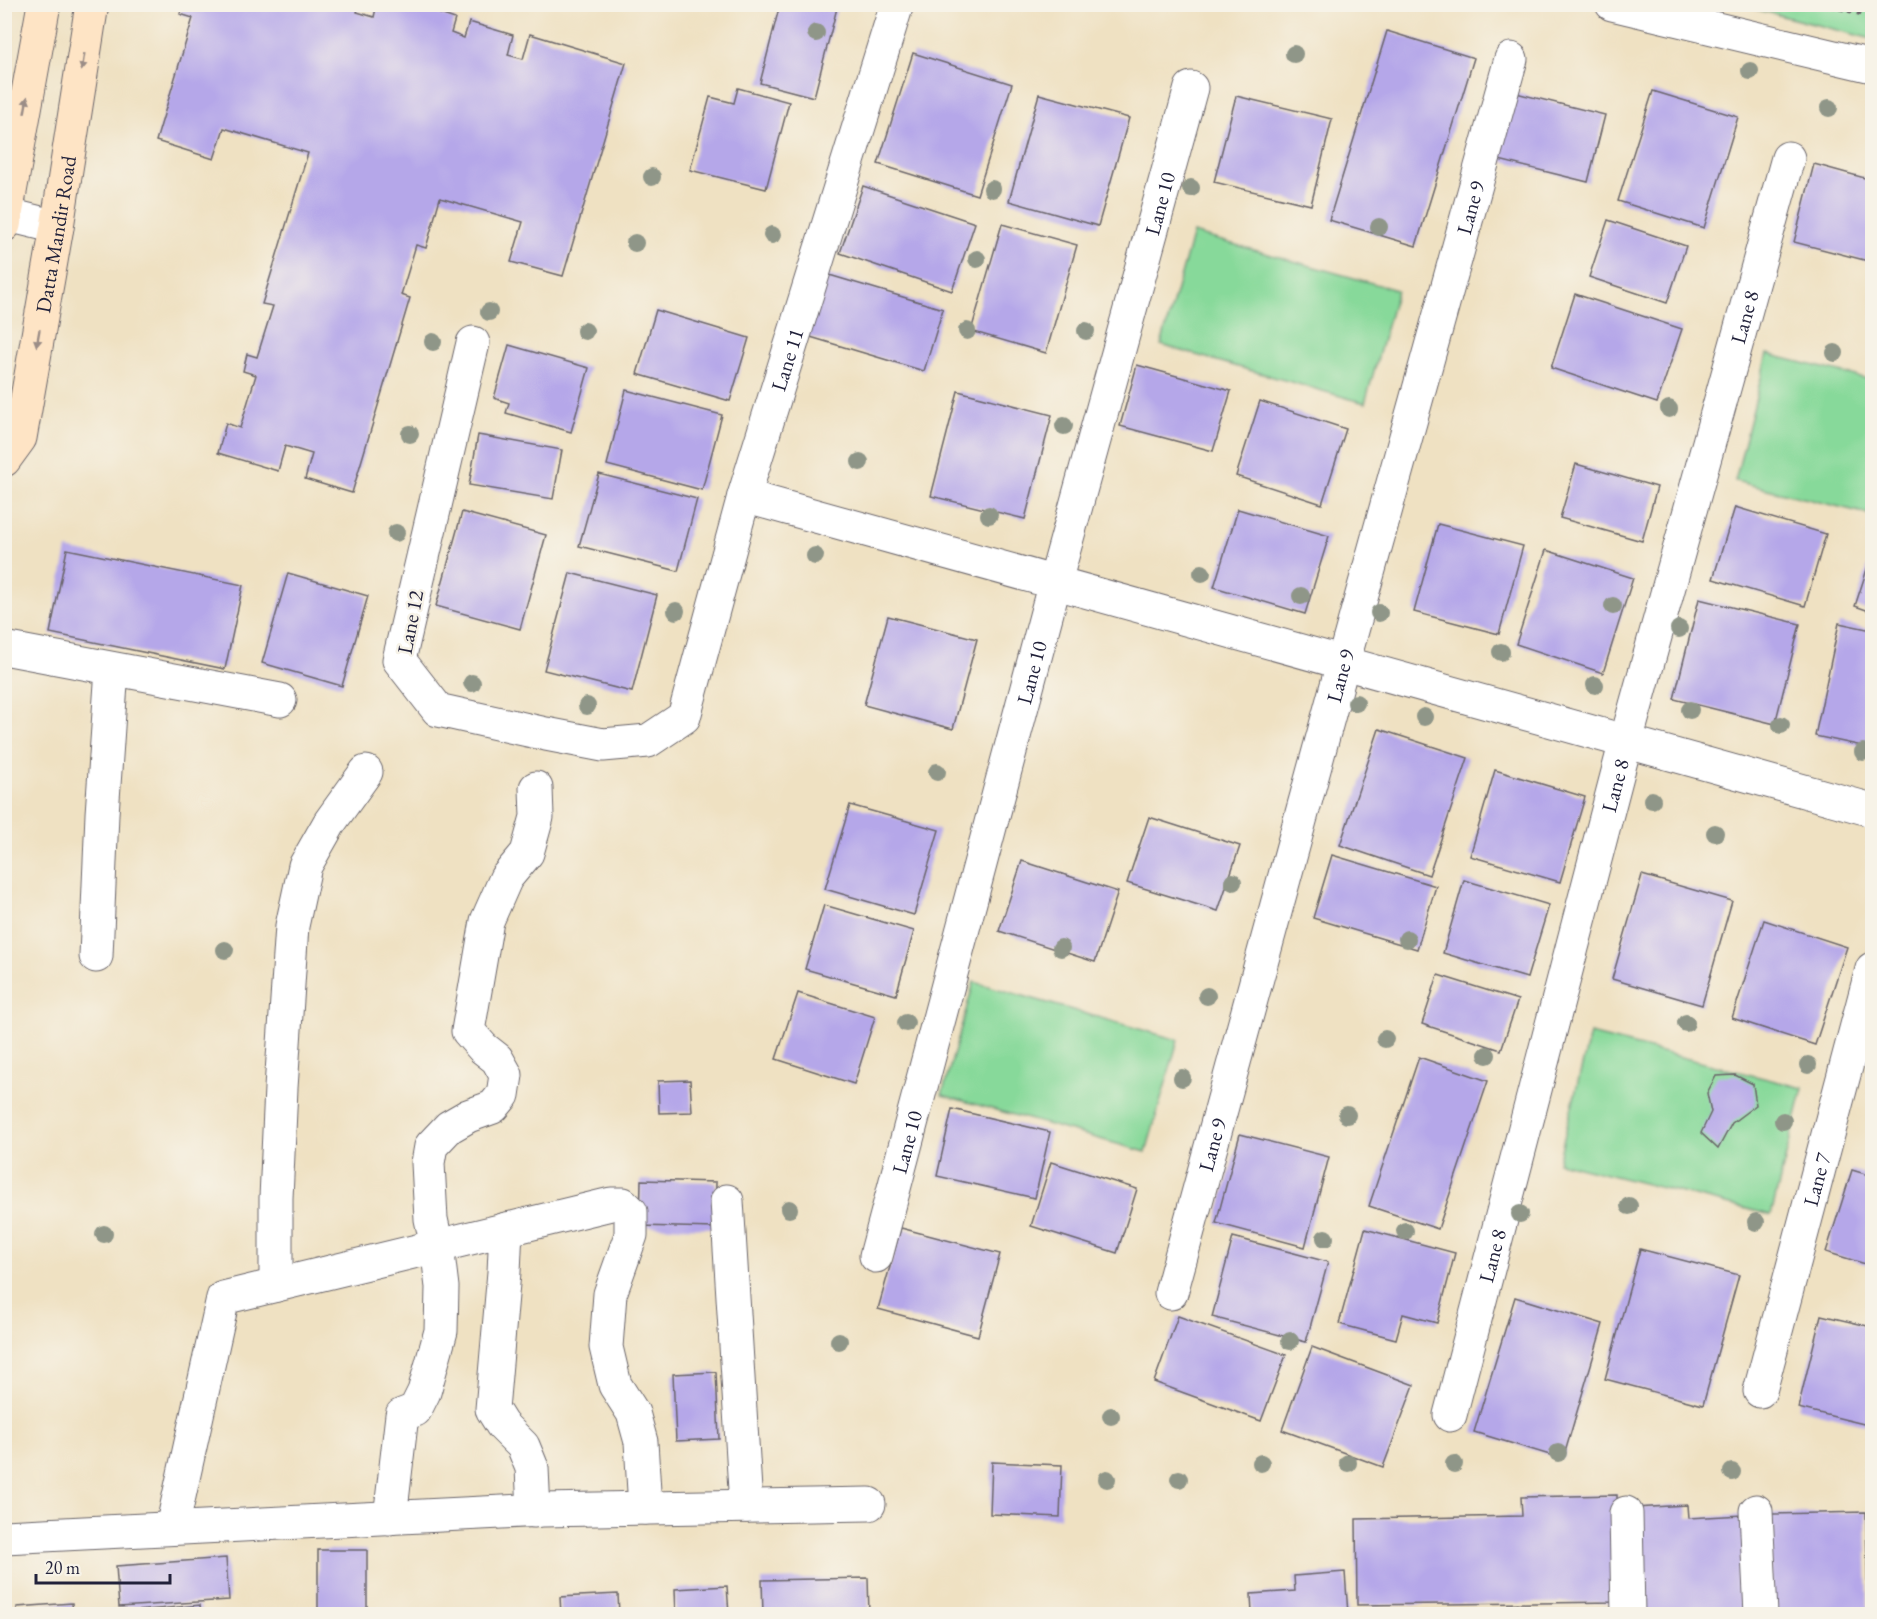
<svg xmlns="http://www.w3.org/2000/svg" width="1877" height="1619" font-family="'EB Garamond',serif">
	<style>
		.green { fill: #87d99a; stroke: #547e6a; stroke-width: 1.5 }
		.building { fill: #b5a7e9 }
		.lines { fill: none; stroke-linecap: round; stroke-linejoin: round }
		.minor-casing { stroke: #6a656a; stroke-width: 35 }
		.tertiary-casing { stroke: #6a656a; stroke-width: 35 }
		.secondary-casing { stroke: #6a656a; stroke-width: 35 }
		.path { stroke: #6a656a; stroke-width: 4; stroke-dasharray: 4.5 4.5; stroke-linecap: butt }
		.minor { stroke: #fff; stroke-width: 33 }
		.tertiary { stroke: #fff; stroke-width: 33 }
		.secondary { stroke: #fee4c5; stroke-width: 33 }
		.tree { fill: #8f9688 }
		.oneway { fill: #9b8d87 }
		.labels { text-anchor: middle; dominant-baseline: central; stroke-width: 5; stroke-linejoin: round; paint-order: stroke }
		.street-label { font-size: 21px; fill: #22223b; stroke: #f7f3e8 }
	</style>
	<rect width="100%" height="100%" fill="#f7f3e8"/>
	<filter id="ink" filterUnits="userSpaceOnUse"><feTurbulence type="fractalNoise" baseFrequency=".0167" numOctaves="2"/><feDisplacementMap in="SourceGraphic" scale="12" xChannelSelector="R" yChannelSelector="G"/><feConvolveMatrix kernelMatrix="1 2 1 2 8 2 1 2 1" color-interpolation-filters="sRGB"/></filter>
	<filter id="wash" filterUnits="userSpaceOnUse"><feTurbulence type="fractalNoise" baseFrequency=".008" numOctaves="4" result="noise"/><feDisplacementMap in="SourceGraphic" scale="24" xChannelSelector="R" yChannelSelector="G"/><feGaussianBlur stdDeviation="1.35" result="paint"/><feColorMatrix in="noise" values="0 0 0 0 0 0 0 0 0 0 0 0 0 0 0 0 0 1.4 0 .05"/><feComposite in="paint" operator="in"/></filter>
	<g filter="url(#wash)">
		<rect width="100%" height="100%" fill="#efe1c2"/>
		<g class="green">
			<path d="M1739,5H1872V39Z"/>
			<path d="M1193,233L1397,290L1365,403L1161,345Z"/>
			<path d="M1767,354L1872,380V515L1735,481Z"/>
			<path d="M974,982L1178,1040L1146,1152L942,1095Z"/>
			<path d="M1590,1034L1803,1088L1771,1215L1558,1162Z"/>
		</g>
		<g id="blocks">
			<g class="building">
				<path d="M183,4H359L357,12L374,17L377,4H431L441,8L440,14L455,19L451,33L464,38L469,22L513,35L508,55L523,59L530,34L626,63L563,276L511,262L523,222L440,198L426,248L416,245L401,295L410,298L352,493L305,479L312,454L285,446L278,471L218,453L226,423L240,428L256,375L243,371L247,354L257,357L273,306L262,304L308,153L224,128L214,159L156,141L193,18L180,14Z"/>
				<path d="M780,4H838L814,97L760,83Z"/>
				<path d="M1387,31L1474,58L1416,246L1329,220Z"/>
				<path d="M913,53L1012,84L977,195L878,164Z"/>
				<path d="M738,88L789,102L766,189L690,170L710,97L734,103Z"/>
				<path d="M1653,91L1738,117L1704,228L1618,201Z"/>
				<path d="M1512,92L1605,115L1588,182L1495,159Z"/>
				<path d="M1039,94L1129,118L1098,226L1009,201Z"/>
				<path d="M1236,96L1332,119L1311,205L1214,182Z"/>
				<path d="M1814,164L1872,180V262L1794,242Z"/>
				<path d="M863,186L975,223L952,291L840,253Z"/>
				<path d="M1608,220L1686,246L1667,303L1589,277Z"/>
				<path d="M1002,224L1077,245L1046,353L971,331Z"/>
				<path d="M826,274L943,309L924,371L807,336Z"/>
				<path d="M1575,294L1682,329L1657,403L1551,368Z"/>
				<path d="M656,310L749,338L730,401L637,374Z"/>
				<path d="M509,345L589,368L571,432L506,413L509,403L494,398Z"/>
				<path d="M1137,365L1231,391L1213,451L1120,426Z"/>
				<path d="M626,390L722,415L702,490L607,465Z"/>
				<path d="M958,391L1052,415L1025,519L931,496Z"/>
				<path d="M1260,401L1346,429L1322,504L1236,476Z"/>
				<path d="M478,435L562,450L553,499L469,485Z"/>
				<path d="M1576,464L1657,487L1642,541L1560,518Z"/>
				<path d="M599,474L697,499L678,571L579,546Z"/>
				<path d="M1735,507L1826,534L1805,606L1713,579Z"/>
				<path d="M1238,509L1329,536L1305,614L1214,587Z"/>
				<path d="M462,512L546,535L520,629L436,606Z"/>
				<path d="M1438,524L1523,546L1499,634L1414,612Z"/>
				<path d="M67,549L243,585L225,669L50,633Z"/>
				<path d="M1546,550L1633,578L1603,673L1516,644Z"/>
				<path d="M1872,554V612L1855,606Z"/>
				<path d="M288,573L368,596L342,686L262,663Z"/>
				<path d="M570,573L657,595L632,692L544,670Z"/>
				<path d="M1699,599L1800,624L1775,724L1674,699Z"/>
				<path d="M888,616L977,639L953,729L864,705Z"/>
				<path d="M1839,623L1872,630V748L1815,736Z"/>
				<path d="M1379,729L1468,758L1429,875L1340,845Z"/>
				<path d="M1495,770L1585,797L1560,882L1470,856Z"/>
				<path d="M850,805L939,830L914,915L825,889Z"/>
				<path d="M1149,817L1240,846L1218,911L1127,883Z"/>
				<path d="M1332,855L1436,886L1417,949L1313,918Z"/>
				<path d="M1022,861L1118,892L1095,962L999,931Z"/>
				<path d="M1642,875L1732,901L1702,1005L1612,979Z"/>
				<path d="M1464,880L1549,905L1527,978L1443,953Z"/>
				<path d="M824,905L914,931L896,995L805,969Z"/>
				<path d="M1764,920L1847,947L1815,1045L1732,1018Z"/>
				<path d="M1438,975L1518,1000L1501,1050L1422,1024Z"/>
				<path d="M798,993L875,1017L854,1084L776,1059Z"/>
				<path d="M1419,1057L1488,1081L1438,1229L1369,1206Z"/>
				<path d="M1735,1075L1753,1084L1756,1105L1732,1123L1718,1149L1701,1133L1711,1112L1707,1093L1716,1076Z"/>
				<path d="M690,1080L692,1112L659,1113L658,1081Z"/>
				<path d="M952,1109L1050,1132L1035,1198L937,1176Z"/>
				<path d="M1240,1134L1329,1157L1305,1247L1216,1223Z"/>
				<path d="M1051,1162L1137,1189L1117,1253L1031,1226Z"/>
				<path d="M1852,1170L1872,1176V1266L1826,1252Z"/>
				<path d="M641,1180L716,1182L715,1228L640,1226Z"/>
				<path d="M901,1228L1000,1254L978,1336L878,1309Z"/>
				<path d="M1365,1229L1455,1253L1437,1323L1403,1314L1396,1339L1339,1324Z"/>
				<path d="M1233,1237L1328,1262L1306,1342L1212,1317Z"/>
				<path d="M1640,1249L1739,1275L1703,1405L1605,1379Z"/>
				<path d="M1515,1297L1603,1324L1563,1459L1474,1432Z"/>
				<path d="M1821,1315L1872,1327V1426L1798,1408Z"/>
				<path d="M1178,1316L1286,1355L1261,1421L1154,1382Z"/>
				<path d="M1312,1347L1414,1385L1383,1467L1282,1430Z"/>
				<path d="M716,1372L719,1439L676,1441L673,1374Z"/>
				<path d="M992,1462L1062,1465L1060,1517L990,1514Z"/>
				<path d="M1617,1495L1618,1602L1357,1605L1356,1519L1522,1516L1521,1497Z"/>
				<path d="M1687,1505L1688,1518L1743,1515L1749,1614H1640L1634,1508Z"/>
				<path d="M1866,1512L1868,1614H1771L1770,1514Z"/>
				<rect x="318" y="1550" width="49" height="64"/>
				<path d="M226,1558L229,1600L119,1607L116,1566Z"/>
				<path d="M1345,1572L1348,1614H1252L1251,1594L1295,1591L1294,1576Z"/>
				<path d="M868,1578L869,1614H763L762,1580Z"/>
				<path d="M727,1586L729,1614H676L675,1589Z"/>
				<path d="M618,1594L619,1614H561L560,1597Z"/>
				<path d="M72,1603L73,1614H17V1607Z"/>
				<path d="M200,1605L201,1614H116V1613Z"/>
			</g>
		</g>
	</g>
	<g filter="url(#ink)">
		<use href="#blocks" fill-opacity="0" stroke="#6a656a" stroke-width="1.5"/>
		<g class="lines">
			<g class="minor-casing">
				<g id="minor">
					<path d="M4,214L57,227"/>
					<path id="s1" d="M473,343L399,660L438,710L546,734L603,745L648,741L684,717L744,496L897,4"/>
					<path d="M744,496L1872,810"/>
					<path d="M4,648L280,700"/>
					<path d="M96,956L102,814L112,669"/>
					<path d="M727,1201L746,1506"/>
					<path d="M506,1229L504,1272L492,1409L502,1425L523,1446L532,1468L534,1511"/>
					<path id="s2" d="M876,1256L1055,582L1191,88"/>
					<path d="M276,1285V1198L281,1088L292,926L305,866L330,822L366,772"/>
					<path id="s3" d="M1171,1293L1343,663L1511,59"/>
					<path id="s4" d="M1760,1391L1872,969"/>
					<path id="s5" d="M1450,1415L1626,741L1788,158"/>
					<path d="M1756,1511L1761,1614"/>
					<path d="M1626,1513L1628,1614"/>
					<path d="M390,1518L402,1415L415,1410L424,1392L441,1331L442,1287L437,1246L431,1219L428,1163L431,1146L449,1127L468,1116L493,1107L503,1095L506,1075L497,1059L483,1048L468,1031L487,921L506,878L527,853L537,817L536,788"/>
					<path d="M172,1528L223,1298L611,1204H623L631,1212V1235L610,1294L606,1347L615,1385L633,1413L641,1442L645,1508"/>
					<path d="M4,1537L543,1510L869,1504"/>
				</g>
			</g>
			<g class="tertiary-casing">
				<path id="tertiary" d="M1612,4L1872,66"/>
			</g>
			<g class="secondary-casing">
				<g id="secondary">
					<path d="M4,225L44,4"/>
					<path id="s6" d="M4,460L20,438L57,227L92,4"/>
				</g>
			</g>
			<path class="path" d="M1822,4L1872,17"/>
			<use href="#minor" class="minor"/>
			<use href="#tertiary" class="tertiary"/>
			<use href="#secondary" class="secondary"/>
		</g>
		<g class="tree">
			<circle cx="816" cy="33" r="9"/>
			<circle cx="1294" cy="54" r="9"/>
			<circle cx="1750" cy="71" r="9"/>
			<circle cx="1829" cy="108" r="9"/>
			<circle cx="652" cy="177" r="9"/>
			<circle cx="1191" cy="188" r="9"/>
			<circle cx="992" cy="189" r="9"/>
			<circle cx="1379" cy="227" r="9"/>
			<circle cx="772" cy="235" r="9"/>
			<circle cx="635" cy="243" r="9"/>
			<circle cx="977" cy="259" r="9"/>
			<circle cx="489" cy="312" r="9"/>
			<circle cx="585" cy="331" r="9"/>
			<circle cx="967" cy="331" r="9"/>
			<circle cx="1086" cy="331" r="9"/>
			<circle cx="433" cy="342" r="9"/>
			<circle cx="1835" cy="353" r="9"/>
			<circle cx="1669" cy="409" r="9"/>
			<circle cx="1064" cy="426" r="9"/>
			<circle cx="410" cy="434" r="9"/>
			<circle cx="860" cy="462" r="9"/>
			<circle cx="989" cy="515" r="9"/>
			<circle cx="396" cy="533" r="9"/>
			<circle cx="815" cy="556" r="9"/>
			<circle cx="1202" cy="573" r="9"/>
			<circle cx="1301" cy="596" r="9"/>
			<circle cx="1613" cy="606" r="9"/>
			<circle cx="676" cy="611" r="9"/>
			<circle cx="1379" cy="613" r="9"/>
			<circle cx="1679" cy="629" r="9"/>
			<circle cx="1501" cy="652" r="9"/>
			<circle cx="472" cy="683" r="9"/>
			<circle cx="1595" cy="685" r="9"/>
			<circle cx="1356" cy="703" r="9"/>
			<circle cx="587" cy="706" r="9"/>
			<circle cx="1690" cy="710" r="9"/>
			<circle cx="1424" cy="717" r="9"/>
			<circle cx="1781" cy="725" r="9"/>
			<circle cx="1863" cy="752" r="9"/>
			<circle cx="937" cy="772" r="9"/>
			<circle cx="1652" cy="800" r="9"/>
			<circle cx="1715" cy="833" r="9"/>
			<circle cx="1233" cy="882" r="9"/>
			<circle cx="1407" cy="939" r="9"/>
			<circle cx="1061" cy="948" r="9"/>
			<circle cx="225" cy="950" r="9"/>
			<circle cx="1207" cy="996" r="9"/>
			<circle cx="906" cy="1023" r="9"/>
			<circle cx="1686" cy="1023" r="9"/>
			<circle cx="1385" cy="1039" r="9"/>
			<circle cx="1487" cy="1055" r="9"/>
			<circle cx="1808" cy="1065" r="9"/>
			<circle cx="1182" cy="1078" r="9"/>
			<circle cx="1347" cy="1115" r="9"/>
			<circle cx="1783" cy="1121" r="9"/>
			<circle cx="1629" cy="1206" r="9"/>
			<circle cx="789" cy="1209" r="9"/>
			<circle cx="1520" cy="1214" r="9"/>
			<circle cx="1756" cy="1222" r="9"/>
			<circle cx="1405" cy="1231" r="9"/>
			<circle cx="104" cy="1234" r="9"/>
			<circle cx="1325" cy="1238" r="9"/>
			<circle cx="839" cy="1341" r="9"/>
			<circle cx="1290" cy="1341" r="9"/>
			<circle cx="1111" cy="1416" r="9"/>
			<circle cx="1558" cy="1453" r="9"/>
			<circle cx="1261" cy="1463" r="9"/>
			<circle cx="1348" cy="1463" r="9"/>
			<circle cx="1454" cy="1464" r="9"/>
			<circle cx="1732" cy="1472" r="9"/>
			<circle cx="1107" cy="1479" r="9"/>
			<circle cx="1179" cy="1479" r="9"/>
		</g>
		<defs><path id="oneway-solid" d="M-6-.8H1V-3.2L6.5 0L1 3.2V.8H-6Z" transform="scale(1.5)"/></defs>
		<g class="oneway">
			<use href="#oneway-solid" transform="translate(83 62) rotate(99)"/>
			<use href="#oneway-solid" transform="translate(26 105) rotate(-80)"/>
			<use href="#oneway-solid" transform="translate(38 338) rotate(100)"/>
		</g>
	</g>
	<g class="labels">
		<g class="street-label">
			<text stroke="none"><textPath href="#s2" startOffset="1090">Lane 10</textPath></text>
			<text stroke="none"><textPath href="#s3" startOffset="1126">Lane 9</textPath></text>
			<text stroke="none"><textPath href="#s6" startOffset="234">Datta Mandir Road</textPath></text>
			<text stroke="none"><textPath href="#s5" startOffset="1137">Lane 8</textPath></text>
			<text stroke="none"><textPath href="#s1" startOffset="1018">Lane 11</textPath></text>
			<text transform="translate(410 622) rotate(-79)">Lane 12</text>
			<text stroke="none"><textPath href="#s2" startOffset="604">Lane 10</textPath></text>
			<text stroke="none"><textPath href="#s3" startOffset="640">Lane 9</textPath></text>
			<text stroke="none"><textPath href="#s5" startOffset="651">Lane 8</textPath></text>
			<text stroke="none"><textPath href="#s2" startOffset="118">Lane 10</textPath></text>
			<text stroke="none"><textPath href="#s3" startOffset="154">Lane 9</textPath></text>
			<text stroke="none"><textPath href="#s4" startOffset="219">Lane 7</textPath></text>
			<text stroke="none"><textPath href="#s5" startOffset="165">Lane 8</textPath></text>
		</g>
	</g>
	<rect width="1877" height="1619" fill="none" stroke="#f7f3e8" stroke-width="24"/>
	<path d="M36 1574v9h134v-9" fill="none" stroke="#22223b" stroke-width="3"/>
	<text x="45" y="1574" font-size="18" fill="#22223b" stroke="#f7f3e8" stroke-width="4.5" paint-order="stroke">20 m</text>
</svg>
